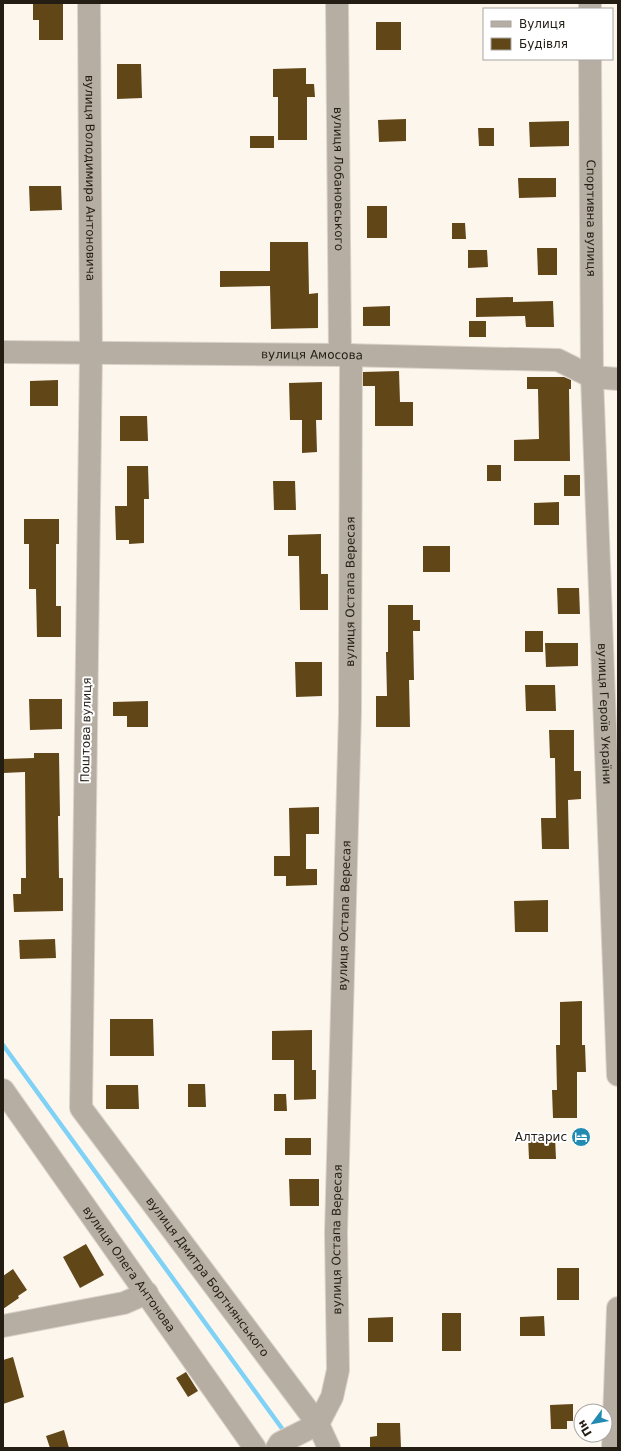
<svg xmlns="http://www.w3.org/2000/svg" width="621" height="1451" font-family="'DejaVu Sans',sans-serif">
	<style>
		.lines { fill: none; stroke-linecap: round; stroke-linejoin: round }
		.stream { stroke: #7fd1f6; stroke-width: 4.5 }
		.building { fill: #614618 }
		.minor-casing { stroke: #dad3c9; stroke-width: 24 }
		.minor { stroke: #b6aea3; stroke-width: 22 }
		.labels { text-anchor: middle; dominant-baseline: central; stroke-width: 4; stroke-linejoin: round; paint-order: stroke }
		.street-label { font-size: 12px; fill: #231d14; stroke: #fff }
		.poi-label { font-size: 12px; fill: #231d14; stroke: #fff; text-anchor: end }
	</style>
	<rect width="100%" height="100%" fill="#fdf6ec"/>
	<g class="lines">
		<path class="stream" d="M3,1045L286,1434"/>
	</g>
	<g class="building">
		<path d="M33,3H63V40H39V20H33Z"/>
		<rect x="376" y="22" width="25" height="28"/>
		<path d="M117,64H141L142,98L117,99Z"/>
		<path d="M306,68V84H314L315,97H307V140H278V97H273V69Z"/>
		<path d="M406,119V141L379,142L378,120Z"/>
		<path d="M569,121V146L530,147L529,122Z"/>
		<path d="M478,128H494V146H479Z"/>
		<rect x="250" y="136" width="24" height="12"/>
		<path d="M518,178H556V197L519,198Z"/>
		<path d="M29,186H61L62,210L30,211Z"/>
		<rect x="367" y="206" width="20" height="32"/>
		<path d="M452,223H465L466,239H452Z"/>
		<path d="M270,242H308L309,294L318,293V328L271,329L270,286L220,287V271H270Z"/>
		<path d="M537,248H557V275H538Z"/>
		<path d="M468,250H487L488,267L468,268Z"/>
		<path d="M513,297V302L553,301L554,327H526L525,316L476,317V298Z"/>
		<path d="M390,306V326H363V307Z"/>
		<rect x="469" y="321" width="17" height="16"/>
		<path d="M399,371L400,402H413V426H375V386H363V372Z"/>
		<path d="M527,377H564L571,380V389H569L570,461H514V440L539,439L538,389H527Z"/>
		<path d="M58,380V406H30V381Z"/>
		<path d="M322,382V420H316L317,452L302,453V420H290L289,383Z"/>
		<path d="M120,416H147L148,441H120Z"/>
		<rect x="487" y="465" width="14" height="16"/>
		<path d="M127,466H148L149,499H144V543L129,544V540H116L115,506H127Z"/>
		<rect x="564" y="475" width="16" height="21"/>
		<path d="M273,481H295L296,510H274Z"/>
		<path d="M559,502V525H534V503Z"/>
		<path d="M24,519H59V544H56V606H61V637H37L36,589H29V544H24Z"/>
		<path d="M321,534V574H328V610H300L299,556H288V535Z"/>
		<rect x="423" y="546" width="27" height="26"/>
		<path d="M557,588H579L580,614H558Z"/>
		<path d="M388,605H413V620H420V631H413L414,680H409L410,727H376V696H387L386,652H388Z"/>
		<rect x="525" y="631" width="18" height="21"/>
		<path d="M545,643H578V666L546,667Z"/>
		<path d="M295,662H322V696L296,697Z"/>
		<path d="M525,685H555L556,711H526Z"/>
		<path d="M29,699H62V729L30,730Z"/>
		<path d="M148,701V727H127V716H113V702Z"/>
		<path d="M549,730H574V771H581V799L568,800L569,849H542L541,818H556L555,758H550Z"/>
		<path d="M34,753H59L60,816H58L59,878H63V911L14,912L13,894H21V878H26L25,772L3,773V759L34,758Z"/>
		<path d="M319,807V834H306V869H317V885L286,886V876H274V856H290L289,808Z"/>
		<path d="M548,900V932H515L514,901Z"/>
		<path d="M55,939L56,958L20,959L19,940Z"/>
		<path d="M582,1001V1045H585L586,1072H577V1118H553L552,1090H557L556,1045H560V1002Z"/>
		<path d="M110,1019H153L154,1056H110Z"/>
		<path d="M312,1030V1070H316V1099L294,1100V1060H272V1031Z"/>
		<path d="M188,1084H205L206,1107H188Z"/>
		<path d="M106,1085H138L139,1109H106Z"/>
		<path d="M274,1094H286L287,1111H274Z"/>
		<path d="M528,1137H555L556,1159H529Z"/>
		<rect x="285" y="1138" width="26" height="17"/>
		<path d="M289,1179H319V1206H290Z"/>
		<path d="M86,1244L104,1275L80,1288L63,1257Z"/>
		<rect x="557" y="1268" width="22" height="32"/>
		<path d="M13,1269L27,1290L18,1296L19,1298L3,1309V1276Z"/>
		<rect x="442" y="1313" width="19" height="38"/>
		<path d="M544,1316L545,1336H520V1317Z"/>
		<path d="M393,1317V1342H368V1318Z"/>
		<path d="M13,1357L24,1397L3,1404V1360Z"/>
		<path d="M186,1372L198,1391L188,1397L176,1378Z"/>
		<path d="M573,1404V1421H567V1429H551L550,1405Z"/>
		<path d="M377,1423H400L401,1448H370V1437L377,1436Z"/>
		<path d="M64,1430L69,1448H50L46,1436Z"/>
	</g>
	<g class="lines">
		<g class="minor-casing">
			<g id="minor">
				<path id="s1" d="M89,3L91,353L81,1108L318,1424L329,1448"/>
				<path id="s2" d="M337,3L340,355"/>
				<path d="M590,3V9"/>
				<path id="s3" d="M590,59L592,377L618,1075"/>
				<path id="s4" d="M3,352L344,355L558,360L592,377L618,379"/>
				<path id="s5" d="M3,1090L255,1448"/>
				<path d="M3,1326L124,1303L147,1293"/>
				<path id="s6" d="M277,1448L280,1443L318,1424L332,1397L338,1370L336,1233L350,713L351,355"/>
				<path d="M613,1448L618,1308"/>
			</g>
		</g>
		<use href="#minor" class="minor"/>
	</g>
	<defs>
		<g id="hotel-disc" transform="scale(1)"><circle r="9.5" fill="#218bb2" stroke="#fff"/><path d="M-6-4.5h1.5V1H6V5H4.5V3h-9V5H-6ZM-4 0a1.8 1.8 0 1 1 3.6 0ZM.5 0V-2.5h3Q6-2.5 6 0Z" fill="#fff"/></g>
	</defs>
	<g fill-rule="evenodd">
		<use href="#hotel-disc" x="581" y="1137"/>
	</g>
	<g class="labels">
		<g class="street-label">
			<text stroke="none"><textPath href="#s1" startOffset="175">вулиця Володимира Антоновича</textPath></text>
			<text stroke="none"><textPath href="#s2" startOffset="176">вулиця Лобановського</textPath></text>
			<text stroke="none"><textPath href="#s3" startOffset="159">Спортивна вулиця</textPath></text>
			<text stroke="none"><textPath href="#s4" startOffset="309">вулиця Амосова</textPath></text>
			<text stroke="none"><textPath href="#s6" startOffset="885">вулиця Остапа Вересая</textPath></text>
			<text stroke="none"><textPath href="#s3" startOffset="655">вулиця Героїв України</textPath></text>
			<text transform="translate(86 730) rotate(-89)">Поштова вулиця</text>
			<text stroke="none"><textPath href="#s6" startOffset="561">вулиця Остапа Вересая</textPath></text>
			<text stroke="none"><textPath href="#s6" startOffset="237">вулиця Остапа Вересая</textPath></text>
			<text stroke="none"><textPath href="#s5" startOffset="219">вулиця Олега Антонова</textPath></text>
			<text stroke="none"><textPath href="#s1" startOffset="1316">вулиця Дмитра Бортнянського</textPath></text>
		</g>
		<g class="poi-label">
			<text x="567" y="1137">Алтарис</text>
		</g>
	</g>
	<rect width="621" height="1451" fill="none" stroke="#231d14" stroke-width="8"/>
	<rect x="483" y="8" width="130" height="52" fill="#ffffff" stroke="#a7a5a1"/>
	<rect x="491" y="21" width="20" height="6" fill="#b6aea3" stroke="#a7a5a1"/>
	<text x="519" y="28" font-size="12" fill="#231d14">Вулиця</text>
	<rect x="491" y="38" width="20" height="12" fill="#614618" stroke="#a7a5a1"/>
	<text x="519" y="48" font-size="12" fill="#231d14">Будівля</text>
	<g transform="translate(593 1423) rotate(238)"><circle r="19" fill="#ffffff" stroke="#a7a5a1"/>
	<path d="M0-3L7 15L0 10L-7 15Z" fill="#218bb2"/>
	<text y="-6" font-size="11" font-weight="bold" text-anchor="middle" fill="#231d14">Пн</text>
	</g>
</svg>
